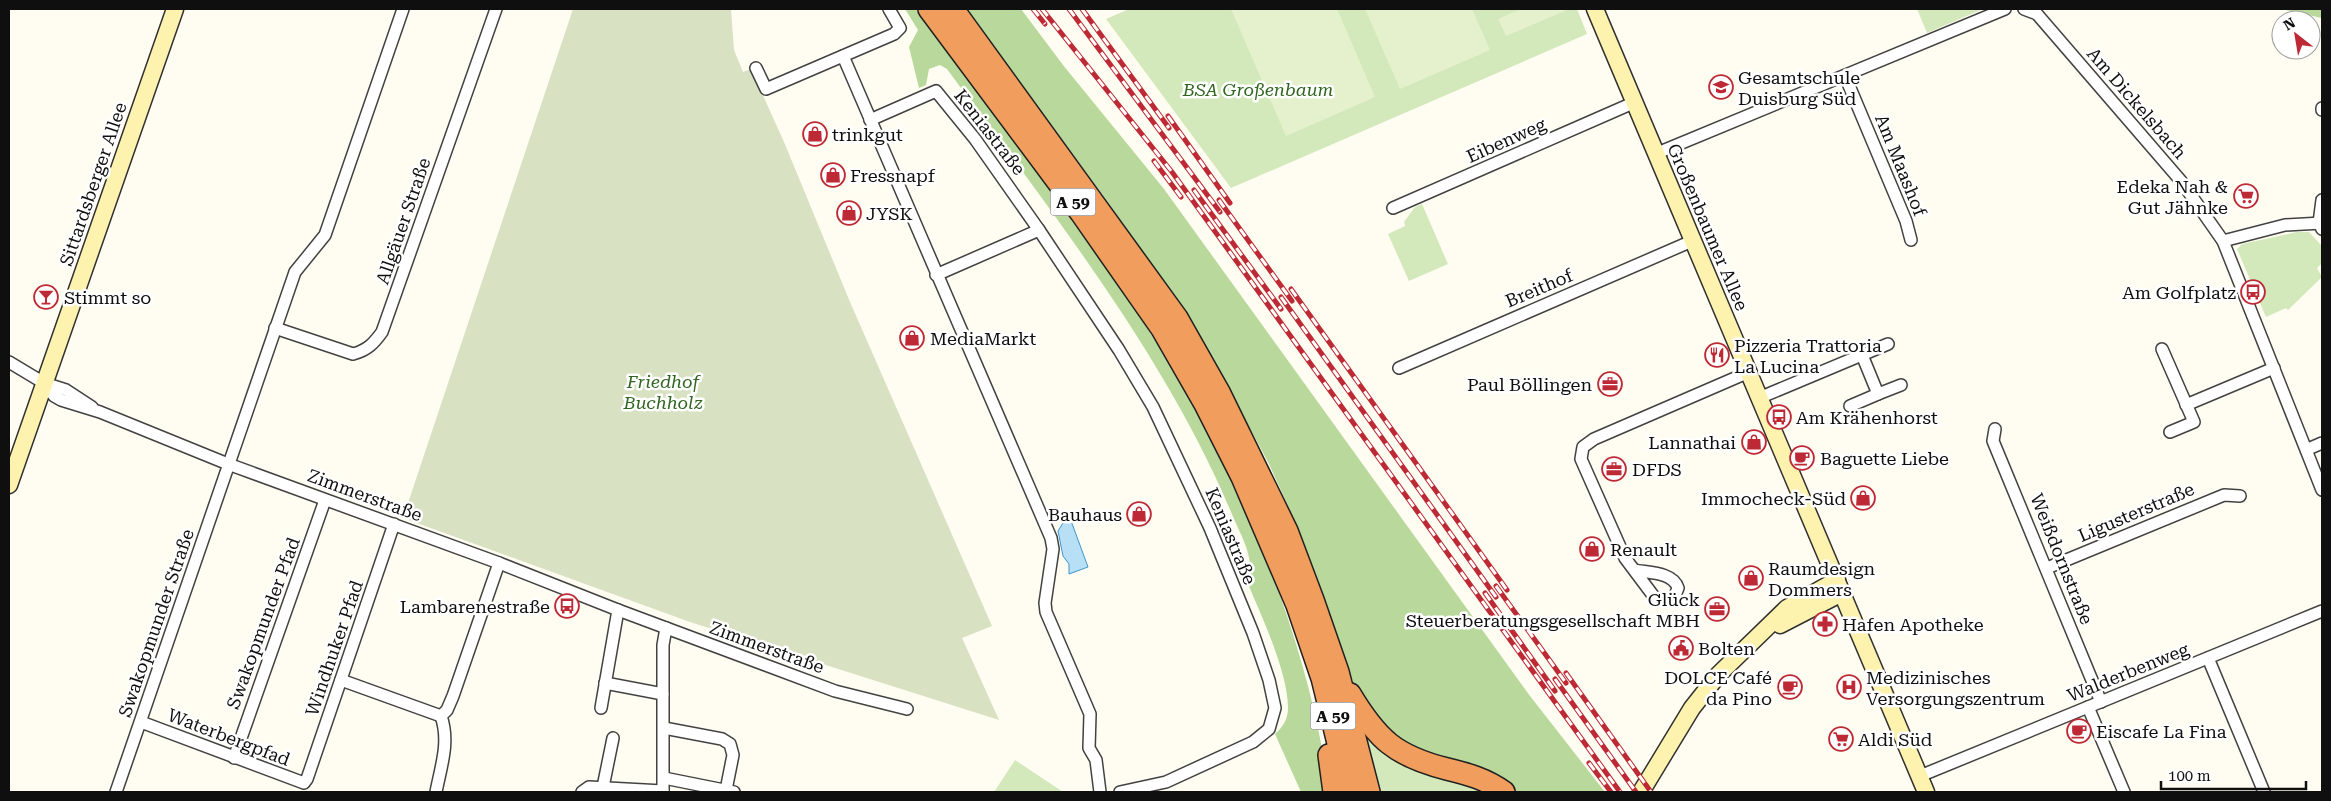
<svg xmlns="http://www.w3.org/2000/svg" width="2331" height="801" font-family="'Roboto Serif',serif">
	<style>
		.green { fill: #d4e9bb }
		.forest { fill: #b8d99b }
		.cemetery { fill: #d8e1c2 }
		.pitch { fill: #e5f0cd }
		.water { fill: #b7dff5; stroke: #3f96cb }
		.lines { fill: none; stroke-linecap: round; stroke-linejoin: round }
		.minor-casing { stroke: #424242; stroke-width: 14 }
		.secondary-casing { stroke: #313131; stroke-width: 19 }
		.motorway-casing { stroke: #202020; stroke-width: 24 }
		.minor { stroke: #fff; stroke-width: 11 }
		.secondary { stroke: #fdf2ae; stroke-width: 16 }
		.motorway { stroke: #f19d5d; stroke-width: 21 }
		.rail-casing { stroke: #bd2934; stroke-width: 5 }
		.rail { stroke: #fff; stroke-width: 3; stroke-dasharray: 9; stroke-linecap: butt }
		.labels { text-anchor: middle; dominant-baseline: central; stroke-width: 5; stroke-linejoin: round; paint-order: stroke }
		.shield { fill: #fff; stroke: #575757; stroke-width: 1 }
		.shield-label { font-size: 16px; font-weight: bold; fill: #0f0f0f }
		.poi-label { font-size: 18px; fill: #0f0f0f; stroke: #fff; text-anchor: start }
		.park-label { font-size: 18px; font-style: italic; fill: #306620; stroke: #fff }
		.street-label { font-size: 18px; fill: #0f0f0f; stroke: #fff }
	</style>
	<rect width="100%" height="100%" fill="#fffcf1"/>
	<g class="green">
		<path d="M1129,9H1577L1587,34L1231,188L1106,19Z"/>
		<path d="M1917,9H1983L1927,33Z"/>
		<path d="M1422,204L1448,264L1409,281L1388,234L1405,226L1404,222L1415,207Z"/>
		<path d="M2297,232H2309L2322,246V263L2317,268L2322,277L2288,310L2286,308L2266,317L2237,249L2242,244Z"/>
		<path d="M1363,725L1495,792H1378Z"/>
		<path d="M1015,760L1063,792H994Z"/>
	</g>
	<g class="forest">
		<path d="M905,9H918C997,116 1079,222 1151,334C1236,465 1309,637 1329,792H1301L1275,734C1283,727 1288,719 1288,708C1288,671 1260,613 1246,579C1257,561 1241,536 1234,519C1168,358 1049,209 947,69L940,65L929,69L926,85L919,88L909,47L918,30Z"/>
		<path d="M966,9H1021L1063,65L1164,189L1530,696L1605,792H1516L1499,780L1388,738L1354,685L1323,594L1297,526L1269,464L1228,387L1185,313L1105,198Z"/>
		<path d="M2281,9H2322V18Z"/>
	</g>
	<path class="cemetery" d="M573,9H731L734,50L743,72L751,69L784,142L850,302L992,626L962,638L999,720L690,622L403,518Z"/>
	<g class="pitch">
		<path d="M1231,9H1337L1375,97L1286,136Z"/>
		<path d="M1365,9H1472L1490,50L1400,89Z"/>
		<path d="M1521,9H1564L1565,11L1506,36L1498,19Z"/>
	</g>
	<path class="water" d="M1070,518L1088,567L1069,574V564L1063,556L1058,531L1063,523Z"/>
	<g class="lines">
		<g class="minor-casing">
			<g id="minor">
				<path d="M2024,9L2037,14L2181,181L2223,241L2322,490"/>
				<path d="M843,56L1051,538L1053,549L1045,603L1046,612L1090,714L1089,748L1096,760L1100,792"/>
				<path d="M756,68L766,89L894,34L900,28L889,9"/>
				<path d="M1845,76L1906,221L1911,240"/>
				<path d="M2322,108V110"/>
				<path d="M870,120L936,91L975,139L1039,230"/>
				<path d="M1655,154L2005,9"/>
				<path d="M1393,208L1633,103"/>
				<path d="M2322,229L2319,223L2322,200"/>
				<path d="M2223,241L2285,225L2322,223"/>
				<path d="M936,275L1039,230L1119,350L1153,407L1210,528L1253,633L1269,680L1275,708L1269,729L1253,742L1166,782L1120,792"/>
				<path d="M275,328L353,354C368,350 374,343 382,332L496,9"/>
				<path d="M2162,349L2194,422L2170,432"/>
				<path d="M1862,355L1878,394L1901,385"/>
				<path d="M9,362L44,383L66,390L92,407"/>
				<path d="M1399,368L1692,241"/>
				<path d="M44,383L54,396L61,400L100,412L228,464L499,563L618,610L835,691L907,709"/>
				<path d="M1759,398L1888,344"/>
				<path d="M2186,405L2274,368"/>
				<path d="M1850,406L1878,394"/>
				<path d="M1995,429L1993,441L2101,702"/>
				<path d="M2308,449L2322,443"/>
				<path d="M2047,568L2224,495L2240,496"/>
				<path d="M1634,570C1649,573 1673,572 1678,588L1674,598L1669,601L1655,598L1625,558L1581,459L1583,447L1594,439L1749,372"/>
				<path d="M2208,658L2264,792"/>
				<path d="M341,680L441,716"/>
				<path d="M605,683L663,694"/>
				<path d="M2088,707L2124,792"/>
				<path d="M601,708L618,610"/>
				<path d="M141,722L304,783L307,779L394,524"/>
				<path d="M664,728L722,739L730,744L733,755L726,790"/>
				<path d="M234,758L325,500"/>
				<path d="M1920,776L2322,611"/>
				<path d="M664,778L734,792"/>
				<path d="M603,787L613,738"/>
				<path d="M116,792L295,272L325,235L403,9"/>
				<path d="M436,792C441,766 450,742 441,716L447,710L453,696L499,563"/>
				<path d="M582,792L589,787L663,791"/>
				<path d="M663,792V645L666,628"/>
			</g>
		</g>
		<g class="secondary-casing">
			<g id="secondary">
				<path d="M1595,9L1926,792"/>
				<path d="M9,485L175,9"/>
				<path d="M1780,625L1842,593"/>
				<path d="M1641,792L1692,708L1719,674L1787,608L1837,580"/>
			</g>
		</g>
		<g class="motorway-casing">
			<g id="motorway">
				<path d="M929,9L1081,213L1162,329L1205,404L1242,477L1297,605L1322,678L1350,792"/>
				<path d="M953,9L1177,318L1220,394L1287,531L1313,600L1338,672L1369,792"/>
				<path d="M1350,694C1377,739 1395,756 1447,769C1468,774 1486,779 1504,792"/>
				<path d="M1329,755L1334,792"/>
			</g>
		</g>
		<use href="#minor" class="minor"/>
		<use href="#secondary" class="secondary"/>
		<use href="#motorway" class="motorway"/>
		<g class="rail-casing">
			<g id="rail">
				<path d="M1033,9L1045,24"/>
				<path d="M1042,9L1172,172L1620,792"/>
				<path d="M1069,9L1220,212"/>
				<path d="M1082,9L1169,128"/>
				<path d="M1168,116L1230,203"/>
				<path d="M1154,161L1181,197"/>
				<path d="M1194,190L1281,309"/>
				<path d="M1219,200L1292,301"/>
				<path d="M1291,289L1507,590"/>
				<path d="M1281,297L1496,597"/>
				<path d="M1496,586L1566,683"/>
				<path d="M1485,593L1555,691"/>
				<path d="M1566,673L1651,792"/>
				<path d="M1555,679L1636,792"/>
				<path d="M1589,763L1611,792"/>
			</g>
		</g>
		<use href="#rail" class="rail"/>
	</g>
	<defs>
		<g id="school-ring" transform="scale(1.25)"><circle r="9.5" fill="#fff" stroke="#bd2934" stroke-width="1.5"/><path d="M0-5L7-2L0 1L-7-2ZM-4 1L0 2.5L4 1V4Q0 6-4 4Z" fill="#bd2934"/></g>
		<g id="shop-ring" transform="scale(1.25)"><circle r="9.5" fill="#fff" stroke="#bd2934" stroke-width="1.5"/><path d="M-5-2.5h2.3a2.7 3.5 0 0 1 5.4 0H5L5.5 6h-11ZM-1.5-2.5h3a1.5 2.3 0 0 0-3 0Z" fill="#bd2934"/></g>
		<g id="supermarket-ring" transform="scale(1.25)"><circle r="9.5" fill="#fff" stroke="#bd2934" stroke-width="1.5"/><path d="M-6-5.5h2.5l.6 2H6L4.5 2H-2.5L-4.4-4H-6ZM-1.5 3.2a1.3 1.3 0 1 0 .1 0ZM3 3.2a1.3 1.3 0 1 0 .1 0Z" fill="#bd2934"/></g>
		<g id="bus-ring" transform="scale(1.25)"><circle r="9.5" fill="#fff" stroke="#bd2934" stroke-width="1.5"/><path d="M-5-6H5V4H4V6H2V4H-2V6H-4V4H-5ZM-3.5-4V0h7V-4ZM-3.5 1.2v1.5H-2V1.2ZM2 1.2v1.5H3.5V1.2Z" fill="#bd2934"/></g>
		<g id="bar-ring" transform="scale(1.25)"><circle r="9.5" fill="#fff" stroke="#bd2934" stroke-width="1.5"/><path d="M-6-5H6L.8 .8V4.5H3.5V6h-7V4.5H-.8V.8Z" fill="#bd2934"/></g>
		<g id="restaurant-ring" transform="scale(1.25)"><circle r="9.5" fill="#fff" stroke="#bd2934" stroke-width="1.5"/><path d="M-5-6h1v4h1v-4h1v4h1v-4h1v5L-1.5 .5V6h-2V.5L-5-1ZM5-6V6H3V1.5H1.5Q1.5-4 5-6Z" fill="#bd2934"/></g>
		<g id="office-ring" transform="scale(1.25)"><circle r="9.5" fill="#fff" stroke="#bd2934" stroke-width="1.5"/><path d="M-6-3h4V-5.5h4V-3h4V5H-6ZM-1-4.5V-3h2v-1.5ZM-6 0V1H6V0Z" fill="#bd2934"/></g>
		<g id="cafe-ring" transform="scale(1.25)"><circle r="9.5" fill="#fff" stroke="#bd2934" stroke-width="1.5"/><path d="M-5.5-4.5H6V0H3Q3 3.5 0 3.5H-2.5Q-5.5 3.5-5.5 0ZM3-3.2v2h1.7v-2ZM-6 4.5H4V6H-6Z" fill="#bd2934"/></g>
		<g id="pharmacy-ring" transform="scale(1.25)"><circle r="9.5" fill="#fff" stroke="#bd2934" stroke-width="1.5"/><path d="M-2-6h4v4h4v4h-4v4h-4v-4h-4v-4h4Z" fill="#bd2934"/></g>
		<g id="civic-ring" transform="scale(1.25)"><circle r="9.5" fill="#fff" stroke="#bd2934" stroke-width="1.5"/><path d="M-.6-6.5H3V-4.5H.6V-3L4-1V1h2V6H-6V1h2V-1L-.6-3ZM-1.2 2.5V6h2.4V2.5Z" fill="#bd2934"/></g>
		<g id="hospital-ring" transform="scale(1.25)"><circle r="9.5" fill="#fff" stroke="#bd2934" stroke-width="1.5"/><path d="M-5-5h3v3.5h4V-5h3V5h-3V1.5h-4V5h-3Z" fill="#bd2934"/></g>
	</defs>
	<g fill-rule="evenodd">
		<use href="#school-ring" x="1721" y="87"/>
		<use href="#shop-ring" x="815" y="134"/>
		<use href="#shop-ring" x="833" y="175"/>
		<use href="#supermarket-ring" x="2246" y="196"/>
		<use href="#shop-ring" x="849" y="213"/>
		<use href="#bus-ring" x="2253" y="292"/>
		<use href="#bar-ring" x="46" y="297"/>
		<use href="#shop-ring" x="912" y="338"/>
		<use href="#restaurant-ring" x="1717" y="355"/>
		<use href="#office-ring" x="1610" y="384"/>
		<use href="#bus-ring" x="1779" y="417"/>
		<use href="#shop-ring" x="1754" y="442"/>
		<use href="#cafe-ring" x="1802" y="458"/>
		<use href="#office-ring" x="1614" y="469"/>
		<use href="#shop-ring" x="1863" y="498"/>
		<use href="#shop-ring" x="1139" y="514"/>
		<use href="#shop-ring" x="1592" y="549"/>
		<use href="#shop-ring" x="1751" y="578"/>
		<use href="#bus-ring" x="567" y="606"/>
		<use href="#office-ring" x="1717" y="609"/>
		<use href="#pharmacy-ring" x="1825" y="624"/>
		<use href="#civic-ring" x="1681" y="648"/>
		<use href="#cafe-ring" x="1790" y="687"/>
		<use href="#hospital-ring" x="1849" y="687"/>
		<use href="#cafe-ring" x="2079" y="731"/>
		<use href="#supermarket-ring" x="1841" y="739"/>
	</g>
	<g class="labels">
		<g class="shield">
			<rect x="1050.5" y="188.5" width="45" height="27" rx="4"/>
			<rect x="1310.5" y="702.5" width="45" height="27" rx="4"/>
		</g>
		<g class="shield-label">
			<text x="1073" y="202">A 59</text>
			<text x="1333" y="716">A 59</text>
		</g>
		<g class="poi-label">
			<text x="1738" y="77">Gesamtschule<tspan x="1738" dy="21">Duisburg Süd</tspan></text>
			<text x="832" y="134">trinkgut</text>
			<text x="850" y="175">Fressnapf</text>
			<text x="2228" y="186" text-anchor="end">Edeka Nah &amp;<tspan x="2228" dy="21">Gut Jähnke</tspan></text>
			<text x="866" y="213">JYSK</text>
			<text x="2236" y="292" text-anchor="end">Am Golfplatz</text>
			<text x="64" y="297">Stimmt so</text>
			<text x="930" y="338">MediaMarkt</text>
			<text x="1734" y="345">Pizzeria Trattoria<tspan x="1734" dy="21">La Lucina</tspan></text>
			<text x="1592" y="384" text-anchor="end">Paul Böllingen</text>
			<text x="1796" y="417">Am Krähenhorst</text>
			<text x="1736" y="442" text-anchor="end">Lannathai</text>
			<text x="1820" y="458">Baguette Liebe</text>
			<text x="1632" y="469">DFDS</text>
			<text x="1846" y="498" text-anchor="end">Immocheck-Süd</text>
			<text x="1122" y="514" text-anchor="end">Bauhaus</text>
			<text x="1610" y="549">Renault</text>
			<text x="1768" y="568">Raumdesign<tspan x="1768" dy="21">Dommers</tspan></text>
			<text x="1700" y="599" text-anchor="end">Glück<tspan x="1700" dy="21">Steuerberatungsgesellschaft MBH</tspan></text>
			<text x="550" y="606" text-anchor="end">Lambarenestraße</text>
			<text x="1842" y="624">Hafen Apotheke</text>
			<text x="1698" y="648">Bolten</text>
			<text x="1772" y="677" text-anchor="end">DOLCE Café<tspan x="1772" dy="21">da Pino</tspan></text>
			<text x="1866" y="677">Medizinisches<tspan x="1866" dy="21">Versorgungszentrum</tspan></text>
			<text x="2096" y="731">Eiscafe La Fina</text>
			<text x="1858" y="739">Aldi Süd</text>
		</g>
		<g class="park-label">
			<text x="1258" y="89">BSA Großenbaum</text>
			<text x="663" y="381">Friedhof<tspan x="663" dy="21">Buchholz</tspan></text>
		</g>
		<g class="street-label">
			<text transform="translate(2137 103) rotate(49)">Am Dickelsbach</text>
			<text transform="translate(990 132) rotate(52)">Keniastraße</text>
			<text transform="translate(1506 140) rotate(-24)">Eibenweg</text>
			<text transform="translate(1901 165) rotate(68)">Am Maashof</text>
			<text transform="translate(93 184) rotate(-71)">Sittardsberger Allee</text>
			<text transform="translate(403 221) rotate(-71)">Allgäuer Straße</text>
			<text transform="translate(1708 227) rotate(67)">Großenbaumer Allee</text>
			<text transform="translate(1539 288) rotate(-23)">Breithof</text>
			<text transform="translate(365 495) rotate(20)">Zimmerstraße</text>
			<text transform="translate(2136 512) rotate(-23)">Ligusterstraße</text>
			<text transform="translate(1231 536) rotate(67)">Keniastraße</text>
			<text transform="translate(2062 559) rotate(68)">Weißdornstraße</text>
			<text transform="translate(156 623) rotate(-71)">Swakopmunder Straße</text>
			<text transform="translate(263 623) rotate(-70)">Swakopmunder Pfad</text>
			<text transform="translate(767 647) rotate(20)">Zimmerstraße</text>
			<text transform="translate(334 648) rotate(-71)">Windhuker Pfad</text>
			<text transform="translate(2128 672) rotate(-22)">Walderbenweg</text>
			<text transform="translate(229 737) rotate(21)">Waterbergpfad</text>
		</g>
	</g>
	<rect width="2331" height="801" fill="none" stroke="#0f0f0f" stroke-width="20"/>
	<g transform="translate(2296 35) rotate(329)"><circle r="24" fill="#ffffff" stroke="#9f9f9f"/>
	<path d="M0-4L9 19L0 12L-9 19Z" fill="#bd2934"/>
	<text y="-8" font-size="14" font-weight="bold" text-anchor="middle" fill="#0f0f0f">N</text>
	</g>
	<path d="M2161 781v8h145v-8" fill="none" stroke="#0f0f0f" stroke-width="2.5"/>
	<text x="2168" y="781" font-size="15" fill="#0f0f0f" stroke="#ffffff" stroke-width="4" paint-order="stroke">100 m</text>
</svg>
